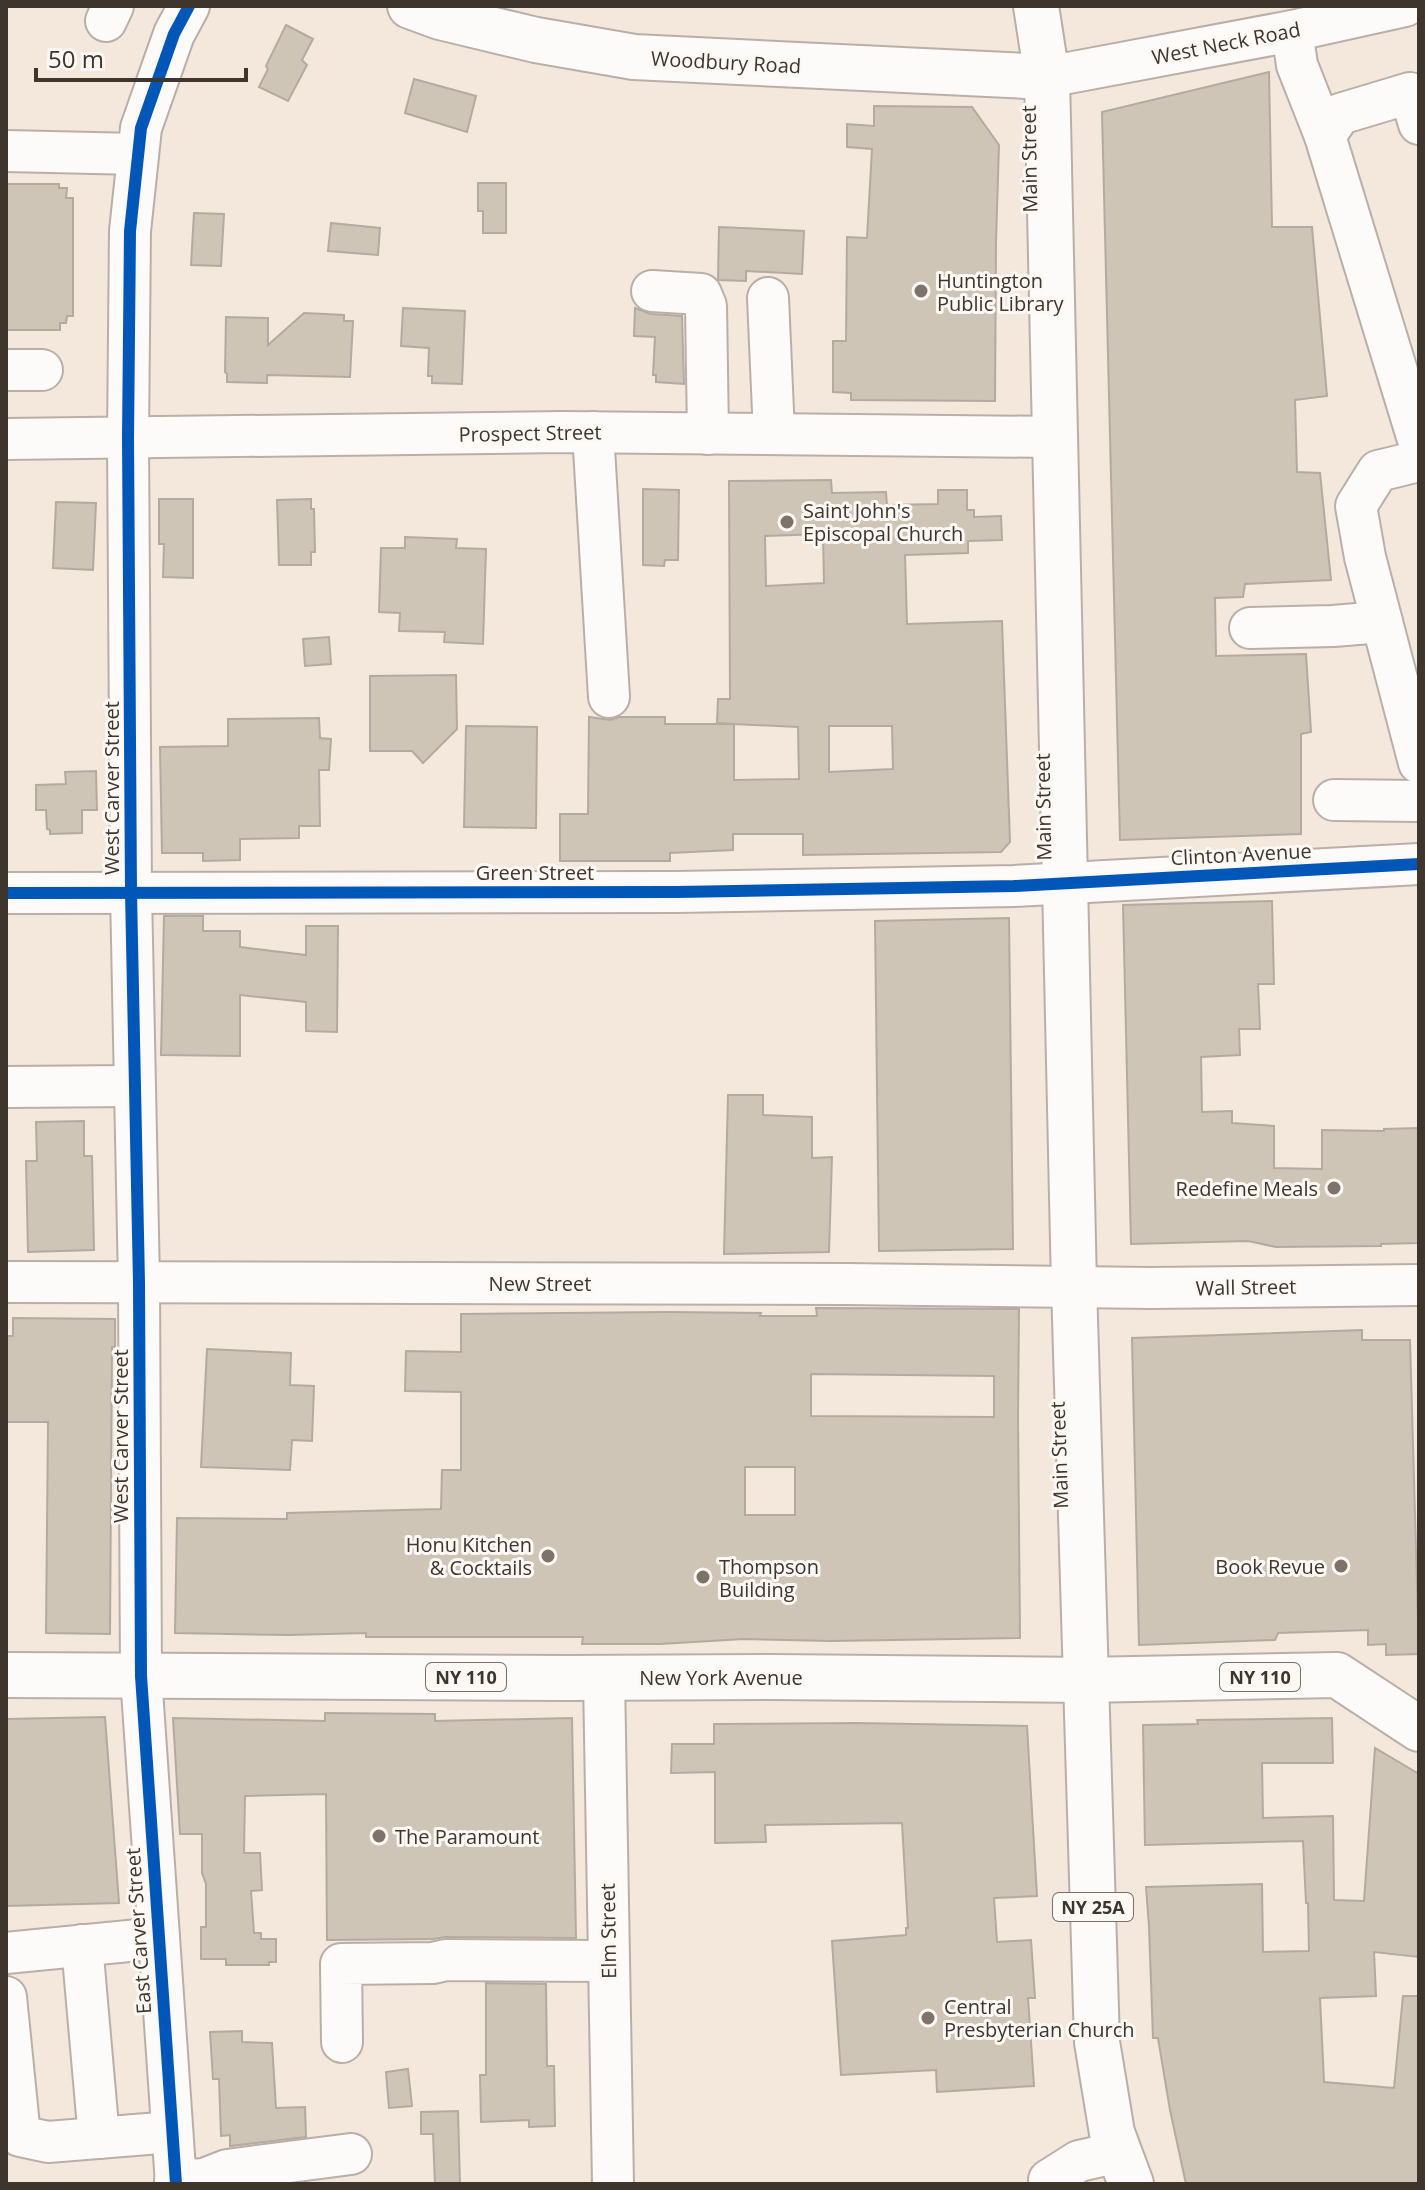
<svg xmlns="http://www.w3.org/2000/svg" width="1425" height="2190" font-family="'Open Sans',sans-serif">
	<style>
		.building { fill: #cec5b7; stroke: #b3aaa1; stroke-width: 2; fill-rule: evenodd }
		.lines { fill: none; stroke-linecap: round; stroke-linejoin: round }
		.minor-casing { stroke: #baafa7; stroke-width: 44 }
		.major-casing { stroke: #baafa7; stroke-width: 48 }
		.minor { stroke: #fdfbfa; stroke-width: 40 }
		.major { stroke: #fdfbfa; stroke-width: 44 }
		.cycleway-casing { stroke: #fdf8f3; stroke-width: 17 }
		.cycleway { stroke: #0057b8; stroke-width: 12 }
		.poi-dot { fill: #7e736a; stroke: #fdf8f3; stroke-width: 3 }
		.labels { text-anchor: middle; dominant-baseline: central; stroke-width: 6; stroke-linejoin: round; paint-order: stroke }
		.shield { fill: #fdf8f3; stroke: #777068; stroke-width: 2 }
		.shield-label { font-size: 18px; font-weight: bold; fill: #3e352c }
		.street-label { font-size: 20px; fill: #3e352c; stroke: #fdf8f3 }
		.poi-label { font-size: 20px; fill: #3e352c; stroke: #fdf8f3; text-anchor: start }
	</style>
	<rect width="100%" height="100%" fill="#f4e7dc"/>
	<g class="building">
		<path d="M286,25L313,39L302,60L307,65L288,101L259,87L268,69L266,66Z"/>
		<path d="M1269,72L1272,227H1312L1327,396L1295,400L1297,472L1320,473L1331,580L1245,584L1243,597L1215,598L1216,656L1306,654L1311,732L1301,734V834L1120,840L1102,112Z"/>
		<path d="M414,79L476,96L467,132L405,113Z"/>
		<path d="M874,106L972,107L999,145L996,242L995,401L851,400V393L833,392V341H846L847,237L867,238L872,149L847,147V124L874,126Z"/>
		<path d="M478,183H506V233H483V211H478Z"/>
		<path d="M6,184H59V188H67L66,198H73V316H67L66,323H60V330H6Z"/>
		<path d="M194,213L224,214L221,266L191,265Z"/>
		<path d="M331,223L380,228L378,255L328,251Z"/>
		<path d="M719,227L804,231L802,274L746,271V281L718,280Z"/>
		<path d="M403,308L465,311L462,384L432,383V376H428L429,348L401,346Z"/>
		<path d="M635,308L651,314L682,316L684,384L656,382V375H653L655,337L634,336Z"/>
		<path d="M304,313L344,315V321H353L350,377L267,375V383L227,382V374L225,372L226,317L268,318V345Z"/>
		<path d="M831,480L832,493L886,492L887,505L938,504V490H967V510H974V517L1001,516L1002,540L968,541V553L905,555L907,624L1002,621L1010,842L1001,852L803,855V834H733V850L670,853V861H560V814H588L589,717L610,720L619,717H665V724H734L717,723L718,699H730L729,481ZM823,534L824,583L766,586L765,536ZM734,724L798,727L799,779L734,780ZM829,726H892L893,769L829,772Z"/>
		<path d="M643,489L679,490L678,560H665L664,566L643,565Z"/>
		<path d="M159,499H193V578L163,577L164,544H159Z"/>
		<path d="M311,499V509H314L315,552H311V565H279L277,500Z"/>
		<path d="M56,502L96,503L93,570L53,568Z"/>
		<path d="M405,537L457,539L456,548L486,549L483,644L444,642L445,632L399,631L400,613L379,612L381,548H405Z"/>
		<path d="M329,637L331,664L305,666L303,639Z"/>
		<path d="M456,675L457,729L423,763L412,751H370V676Z"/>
		<path d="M319,718L320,738L331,739L329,770H319L320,826H299V838L240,839V860L203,861V853H162L160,747L228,746V719Z"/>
		<path d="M466,726L537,727L536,828L464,827Z"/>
		<path d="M96,771L97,810H82V833L50,834V830L47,829L46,810H36V785L66,784L65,772Z"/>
		<path d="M1272,901L1274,984H1258L1260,1029H1239L1240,1055L1201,1057L1202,1112L1232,1111V1123L1274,1126V1168L1322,1169V1130L1384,1131V1129L1419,1128V1243L1381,1244V1246L1276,1247L1248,1241L1131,1244L1123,905Z"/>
		<path d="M164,916H203V931H240V947L306,955V926H338L337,1032L306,1031V1002L240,995V1056L161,1055Z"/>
		<path d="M1009,918L1013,1249L879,1251L875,921Z"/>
		<path d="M728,1095H763V1115L812,1117V1158L832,1157L829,1252L724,1254Z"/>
		<path d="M84,1121V1156H92L94,1250L28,1252L26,1161H37L36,1122Z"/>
		<path d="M816,1308L1019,1309L1018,1417L1020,1638L831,1641L744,1639L660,1644H582L583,1637H366V1633L289,1635L175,1633L177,1518L287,1519V1513L441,1509L442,1470H461V1392L405,1391L406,1351L461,1352V1314L668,1312L761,1313L760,1316H817ZM811,1374L994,1376V1417L811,1416ZM745,1467H795V1515H745Z"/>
		<path d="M13,1318L115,1319V1347H112L110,1634L46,1633L48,1422H6V1336H13Z"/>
		<path d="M1362,1330V1340H1410L1419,1654L1386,1655V1644L1368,1645V1630L1278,1633L1275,1640L1139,1645L1132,1338Z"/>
		<path d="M207,1349L291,1353L290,1385L314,1386L312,1441L292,1440L290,1470L201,1467Z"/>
		<path d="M325,1713L435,1714V1721L572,1718L576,1938L446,1937L433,1939L327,1940L326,1794L245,1796L244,1853H260L262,1890L251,1891L254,1933H261V1939H276V1962H269V1965H226V1959H201V1927H206V1884L202,1873V1834H180L173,1718L325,1721Z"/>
		<path d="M105,1717L119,1903L6,1906V1719Z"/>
		<path d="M1332,1718L1333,1763H1262L1263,1818L1333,1816L1334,1900L1364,1901L1375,1748L1419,1774V1957L1374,1952L1376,1996L1320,1998L1324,2082L1394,2088L1403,1996H1419V2184H1186L1170,2110L1158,2038H1153L1149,1926L1146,1887L1262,1884L1263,1952L1309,1951L1308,1903H1306L1303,1841L1145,1845L1143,1725L1198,1724L1197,1720Z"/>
		<path d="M856,1723L1027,1726L1037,1896L994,1898L997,1942L1031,1940L1035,1998H1028L1034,2086L937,2092L936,2070L841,2075L832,1941L906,1935V1928H908L902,1823L765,1825L766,1842L715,1843V1772L671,1773L672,1744H714V1724Z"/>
		<path d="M486,1983L546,1984L547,2066H554L555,2126L529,2127V2120L481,2122L480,2075H486Z"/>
		<path d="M242,2031V2042L272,2043L276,2108L305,2107L306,2137L230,2146V2135L221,2136L219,2079H213L210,2032Z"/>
		<path d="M408,2069L412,2106L389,2108L386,2072Z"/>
		<path d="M458,2111L460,2184H435L433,2134H421V2112Z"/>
	</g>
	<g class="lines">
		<g class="minor-casing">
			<g id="minor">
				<path d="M106,21L113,6"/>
				<path d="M1292,31L1297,65L1325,136"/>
				<path d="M1047,77L1292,31L1405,6"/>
				<path d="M1419,124L1410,93L1340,114L1325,136L1419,443"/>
				<path d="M6,151L138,154"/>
				<path d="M652,291L701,294L706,306L708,434"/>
				<path d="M768,298L774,434"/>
				<path d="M6,370H42"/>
				<path d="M593,432L609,697"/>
				<path d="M6,439L562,432L1054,437"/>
				<path d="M1419,461L1378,471L1356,506L1365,557L1419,763"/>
				<path d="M1250,628L1333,626L1382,622"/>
				<path d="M1334,800L1419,801"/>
				<path d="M6,893L677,892L1014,886L1419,864"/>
				<path d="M6,1087L134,1086"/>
				<path d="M6,1282L847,1284L1150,1288L1419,1285"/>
				<path d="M604,1678L613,2184"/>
				<path d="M82,1945L99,2138"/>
				<path d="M6,1953L159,1938"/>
				<path d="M6,1997L20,2136L48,2142L172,2132"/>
				<path d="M342,2042L341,1964L433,1963L446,1960L609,1961"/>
				<path d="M1049,2180L1079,2161L1119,2152"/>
				<path d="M175,2181L204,2179L227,2170L351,2154"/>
				<path d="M176,2184L141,1676L139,1283L131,892L128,438L130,231L141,128L174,34L189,6"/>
			</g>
		</g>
		<g class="major-casing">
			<g id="major">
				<path d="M410,6L440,17L536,40L634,57L1047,77"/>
				<path d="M1036,6L1047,77L1074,1286L1097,2042L1112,2133L1131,2184"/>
				<path d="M6,1675L569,1678L771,1677L1085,1680L1337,1675L1419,1729"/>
			</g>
		</g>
		<use href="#minor" class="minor"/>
		<use href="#major" class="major"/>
		<g class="cycleway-casing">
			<g id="cycleway">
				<path d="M6,893L677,892L1014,886L1419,864"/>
				<path d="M176,2184L141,1676L139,1283L131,892L128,438L130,231L141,128L174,34L189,6"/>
			</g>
		</g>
		<use href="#cycleway" class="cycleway"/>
	</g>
	<g class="poi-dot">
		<circle cx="921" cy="291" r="8"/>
		<circle cx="787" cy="522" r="8"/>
		<circle cx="1334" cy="1188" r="8"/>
		<circle cx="548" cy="1556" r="8"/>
		<circle cx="1341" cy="1566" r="8"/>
		<circle cx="703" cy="1577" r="8"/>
		<circle cx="379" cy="1836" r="8"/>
		<circle cx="928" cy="2018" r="8"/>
	</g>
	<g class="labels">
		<g class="shield">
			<rect x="426" y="1663" width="80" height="28" rx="6"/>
			<rect x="1220" y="1663" width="80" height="28" rx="6"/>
			<rect x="1053" y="1893" width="80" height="28" rx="6"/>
		</g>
		<g class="shield-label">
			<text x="466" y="1677">NY 110</text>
			<text x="1260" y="1677">NY 110</text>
			<text x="1093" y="1907">NY 25A</text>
		</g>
		<g class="street-label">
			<text transform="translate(1226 43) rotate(-11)">West Neck Road</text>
			<text transform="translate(726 62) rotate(3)">Woodbury Road</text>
			<text transform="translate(1029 159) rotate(-91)">Main Street</text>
			<text transform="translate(530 433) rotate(-1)">Prospect Street</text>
			<text transform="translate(111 788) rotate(-90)">West Carver Street</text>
			<text transform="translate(1043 807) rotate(-91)">Main Street</text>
			<text transform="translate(1241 854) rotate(-3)">Clinton Avenue</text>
			<text x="535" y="872">Green Street</text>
			<text x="540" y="1283">New Street</text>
			<text transform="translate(1246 1287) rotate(-1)">Wall Street</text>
			<text transform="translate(120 1436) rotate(-90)">West Carver Street</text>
			<text transform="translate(1059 1455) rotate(-92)">Main Street</text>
			<text x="721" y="1677">New York Avenue</text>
			<text transform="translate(138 1931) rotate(-94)">East Carver Street</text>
			<text transform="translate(608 1931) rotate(-91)">Elm Street</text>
		</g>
		<g class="poi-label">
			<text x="937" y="280">Huntington<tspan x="937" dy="23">Public Library</tspan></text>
			<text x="803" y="510">Saint John's<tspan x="803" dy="23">Episcopal Church</tspan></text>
			<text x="1318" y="1188" text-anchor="end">Redefine Meals</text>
			<text x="532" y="1544" text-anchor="end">Honu Kitchen<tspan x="532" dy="23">&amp; Cocktails</tspan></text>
			<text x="719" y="1566">Thompson<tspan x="719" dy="23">Building</tspan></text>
			<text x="1325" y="1566" text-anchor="end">Book Revue</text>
			<text x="395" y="1836">The Paramount</text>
			<text x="944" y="2006">Central<tspan x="944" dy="23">Presbyterian Church</tspan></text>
		</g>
	</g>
	<rect width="1425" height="2190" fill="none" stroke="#3e352c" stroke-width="16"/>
	<path d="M36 68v12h210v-12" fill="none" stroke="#3e352c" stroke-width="4"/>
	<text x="48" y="68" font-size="24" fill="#3e352c" stroke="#fdf8f3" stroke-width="6" paint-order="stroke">50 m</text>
</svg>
